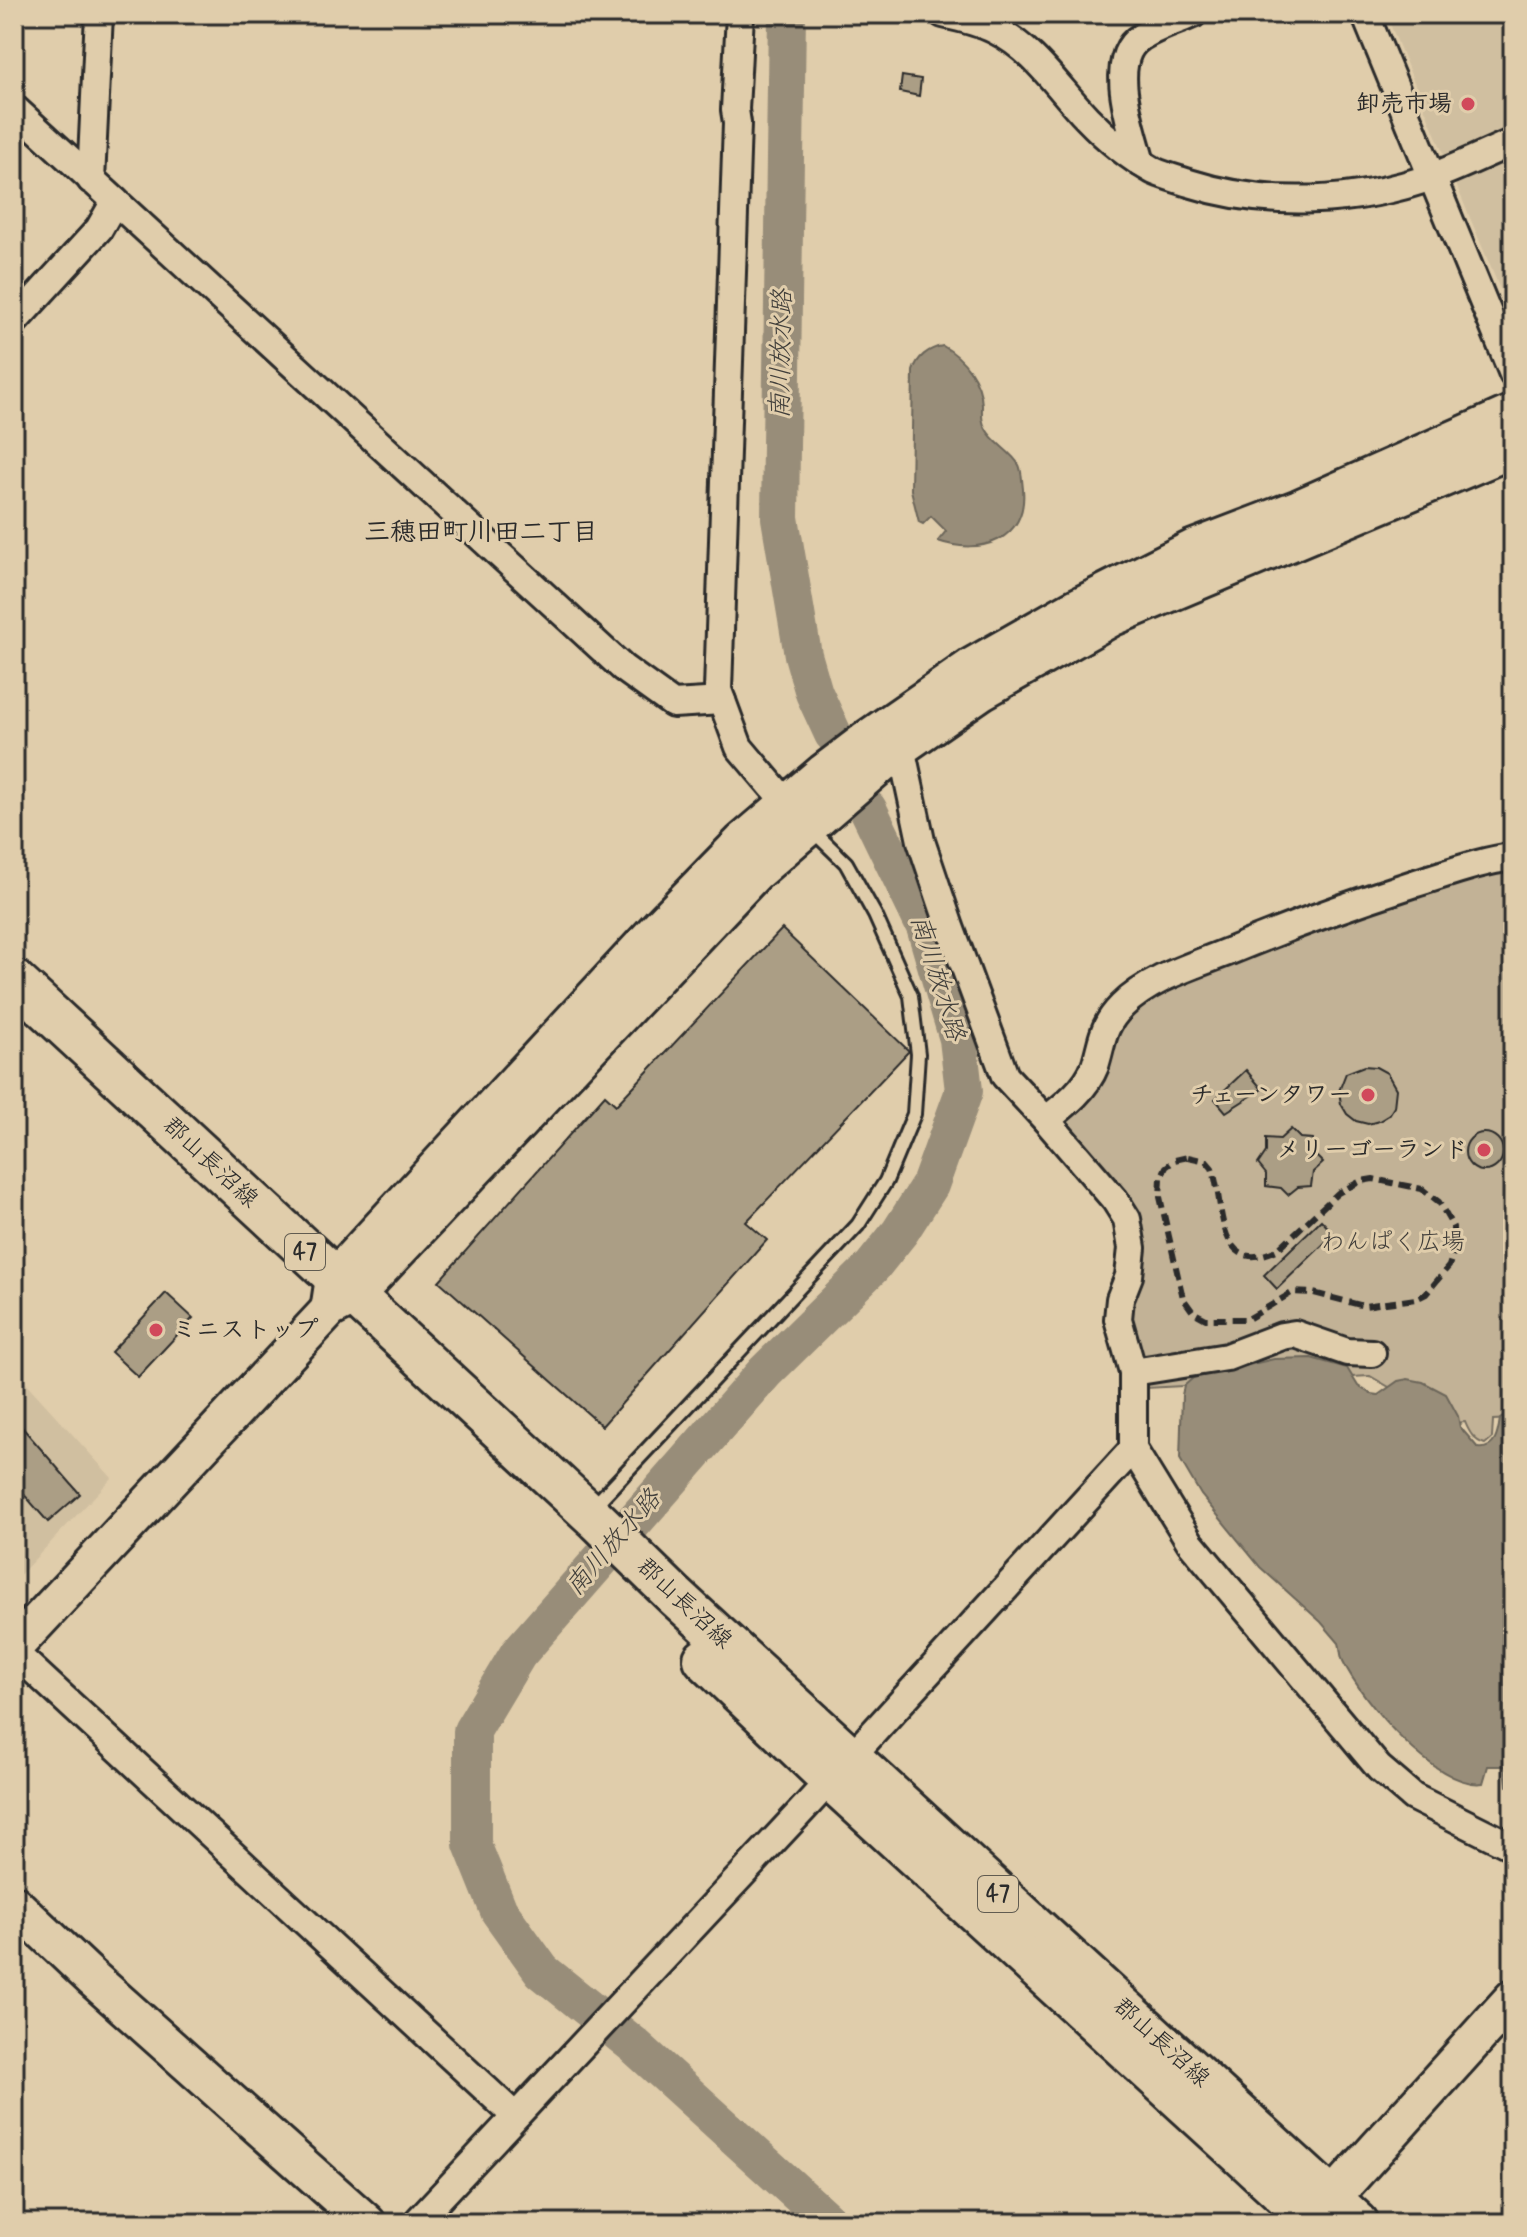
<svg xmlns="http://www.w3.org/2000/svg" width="1527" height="2237" font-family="Mynerve,'Klee One',sans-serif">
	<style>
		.built { fill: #d0bfa0 }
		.green { fill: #c2b296; stroke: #766e60; stroke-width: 2 }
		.water { fill: #988d79; stroke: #6c665a; stroke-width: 2 }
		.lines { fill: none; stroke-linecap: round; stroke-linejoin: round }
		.river { stroke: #988d79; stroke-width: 38 }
		.building { fill: #ab9e85; stroke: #2b2b2b; stroke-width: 2 }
		.lane-casing { stroke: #2b2b2b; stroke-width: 18 }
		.street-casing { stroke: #2b2b2b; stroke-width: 32 }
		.secondary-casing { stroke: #2b2b2b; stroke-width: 42 }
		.primary-casing { stroke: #2b2b2b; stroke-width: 46 }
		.lane { stroke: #e0cdab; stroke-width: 12 }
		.street { stroke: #e0cdab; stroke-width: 26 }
		.secondary { stroke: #e0cdab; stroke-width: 36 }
		.primary { stroke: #e0cdab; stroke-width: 40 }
		.rail { stroke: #2b2b2b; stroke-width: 6; stroke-dasharray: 12 6; stroke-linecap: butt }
		.poi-dot { fill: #d1495b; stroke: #e0cdab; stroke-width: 3 }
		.labels { text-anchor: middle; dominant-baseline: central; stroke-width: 6; stroke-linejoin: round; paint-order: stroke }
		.shield { fill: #e0cdab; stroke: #615c51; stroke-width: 2 }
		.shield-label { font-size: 22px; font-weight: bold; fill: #2b2b2b }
		.poi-label { font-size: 24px; font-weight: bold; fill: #2b2b2b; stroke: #e0cdab; text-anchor: end }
		.street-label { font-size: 24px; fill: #2b2b2b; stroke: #e0cdab }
		.park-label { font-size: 24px; fill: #423f3b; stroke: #e0cdab }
		.water-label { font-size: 26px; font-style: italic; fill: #413f3b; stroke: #e0cdab }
		.neighbourhood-label { font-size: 26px; font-weight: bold; fill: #2b2b2b; stroke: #e0cdab }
	</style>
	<rect width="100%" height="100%" fill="#e0cdab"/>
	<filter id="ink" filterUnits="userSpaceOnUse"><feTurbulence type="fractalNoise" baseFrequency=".0125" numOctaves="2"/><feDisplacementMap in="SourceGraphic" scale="16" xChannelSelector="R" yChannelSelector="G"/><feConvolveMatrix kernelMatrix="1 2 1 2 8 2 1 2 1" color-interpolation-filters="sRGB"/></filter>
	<g filter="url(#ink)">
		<g class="built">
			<path d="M1386,14H1513V320L1460,194Z"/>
			<path d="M14,1370L112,1478L14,1581Z"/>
		</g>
		<path class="green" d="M1513,862V1419L1493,1420L1492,1438L1485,1444C1474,1441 1469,1432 1465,1422L1451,1423L1370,1376L1146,1388L1129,1332L1140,1264L1062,1123L1104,1042L1165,981Z"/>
		<g class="water">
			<path d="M943,346C964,358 981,380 982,405C982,414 981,421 986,429C993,443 1011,451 1019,465C1022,471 1022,482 1023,489C1028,540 980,556 938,541L946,531L931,516L923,524L919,522L911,490L913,371C917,358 928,348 943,346Z"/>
			<path d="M1311,1358L1347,1368L1358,1386L1371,1394L1378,1395L1398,1381L1408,1379L1423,1382L1446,1394L1458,1416L1460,1427L1478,1448C1496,1450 1498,1433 1500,1419L1513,1410V1787L1507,1786L1505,1766H1488L1483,1783C1436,1790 1361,1699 1343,1661C1340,1655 1341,1649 1339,1643L1321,1622L1260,1567L1201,1495L1180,1459L1182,1395L1184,1386L1193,1378L1274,1359Z"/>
		</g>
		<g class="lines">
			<g class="river">
				<path d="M787,14L780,518L803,655L814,693L833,734"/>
				<path d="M830,2223L635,2046L542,1971L499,1911L472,1844V1731L518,1654L765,1372L872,1267L900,1232L930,1185L964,1091L958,1039L925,927L868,809"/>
			</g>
		</g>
		<g class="building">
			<path d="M902,76L921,79L919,96L900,92Z"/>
			<path d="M782,929L909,1051L746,1222L767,1240L602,1426L439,1281L605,1095L616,1105Z"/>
			<path d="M1364,1066L1376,1067L1387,1073L1396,1089L1394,1107L1389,1115L1379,1121L1368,1124L1356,1121L1347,1114L1341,1104L1339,1091L1346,1073Z"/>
			<path d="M1246,1070L1262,1089L1226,1112L1215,1099Z"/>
			<path d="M1291,1129L1300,1138L1313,1139L1314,1154L1323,1163L1313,1172L1311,1186L1298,1187L1288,1195L1281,1188L1266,1186V1174L1258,1164L1266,1152V1138L1280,1139Z"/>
			<circle cx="1484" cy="1152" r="19"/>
			<path d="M1321,1220L1334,1234L1277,1289L1264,1275Z"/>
			<path d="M166,1293L193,1318L138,1377L111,1352Z"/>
			<path d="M14,1418L80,1494L48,1522L14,1483Z"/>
		</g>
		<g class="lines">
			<g class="lane-casing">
				<path id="lane" d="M593,1507L858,1225L886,1181L914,1114L918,1054L911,996L875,915L846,863L810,828"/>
			</g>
			<g class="street-casing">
				<g id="street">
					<path d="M740,14L735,110L737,123L718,690L739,747L788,805"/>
					<path d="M943,14C961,18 979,22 995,30C1034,49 1058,88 1087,118C1107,139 1129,157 1154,171C1165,176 1177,179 1189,183C1267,208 1357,204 1434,176C1461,166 1487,153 1513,142"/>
					<path d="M1365,14L1513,374"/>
					<path d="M14,108L623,668L673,704L722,701"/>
					<path d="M1141,163C1133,131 1105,59 1141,37C1156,27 1176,21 1193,14"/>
					<path d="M91,180L99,14"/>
					<path d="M14,322L99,229L115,201"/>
					<path d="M901,747L921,841L950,927L1005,1076L1046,1120C1065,1105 1086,1089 1095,1066C1103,1041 1101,1027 1122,1006C1150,978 1193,966 1230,951C1290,926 1351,904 1413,884C1446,874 1479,861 1513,857"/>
					<path d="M1046,1120L1115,1200L1127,1219L1132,1248L1129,1276L1120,1299L1118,1319L1133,1372V1449L1190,1542L1379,1768L1413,1797L1513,1847"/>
					<path d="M1133,1372L1227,1357L1282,1336L1295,1334L1347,1352L1372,1353"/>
					<path d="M14,1652L515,2116"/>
					<path d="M416,2223L807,1805L1133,1449"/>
				</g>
			</g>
			<g class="secondary-casing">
				<g id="secondary">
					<path d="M330,1304L334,1278L661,925L742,842L824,772L870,737L971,667L1073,609L1194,548L1299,508L1513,413"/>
					<path d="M14,1647L330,1309L354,1297L756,872L901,747L982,691L1111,618L1513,449"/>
					<path d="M14,1904L91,1977L367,2223"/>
					<path d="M1313,2219L1513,1998"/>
				</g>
			</g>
			<g class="primary-casing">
				<g id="primary">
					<path d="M14,980L598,1521L675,1596L1358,2223"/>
					<path d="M704,1659L830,1779L1315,2223"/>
				</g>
			</g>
			<use href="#lane" class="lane"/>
			<use href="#street" class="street"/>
			<use href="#secondary" class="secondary"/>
			<use href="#primary" class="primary"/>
			<path class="rail" d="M1188,1157L1206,1161L1212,1168C1225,1204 1215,1278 1277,1250L1338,1193L1361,1181L1373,1179L1422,1189L1439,1202L1453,1227V1253L1449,1266L1426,1294L1416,1299L1364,1306L1314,1293L1293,1292L1248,1319H1206L1193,1312L1183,1298L1160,1197L1161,1178L1166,1167L1175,1160Z"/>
		</g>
	</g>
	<g class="poi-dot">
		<circle cx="1468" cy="104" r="8"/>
		<circle cx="1368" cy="1095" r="8"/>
		<circle cx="1484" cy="1150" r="8"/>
		<circle cx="156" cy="1330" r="8"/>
	</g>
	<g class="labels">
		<g class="shield">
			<rect x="285" y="1234" width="40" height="36" rx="6"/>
			<rect x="978" y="1876" width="40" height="36" rx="6"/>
		</g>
		<g class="shield-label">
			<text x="305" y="1252">47</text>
			<text x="998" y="1894">47</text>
		</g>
		<g class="poi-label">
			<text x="1452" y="104">卸売市場</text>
			<text x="1352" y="1095">チェーンタワー</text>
			<text x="1468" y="1150">メリーゴーランド</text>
			<text x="172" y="1330" text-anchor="start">ミニストップ</text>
		</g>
		<g class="street-label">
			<text transform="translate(210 1163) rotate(43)">郡山長沼線</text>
			<text transform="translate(684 1604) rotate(43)">郡山長沼線</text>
			<text transform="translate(1161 2043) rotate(42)">郡山長沼線</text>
		</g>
		<g class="park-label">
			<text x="1393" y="1242">わんぱく広場</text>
		</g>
		<g class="water-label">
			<text transform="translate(782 354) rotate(-89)">南川放水路</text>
			<text transform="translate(937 978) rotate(73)">南川放水路</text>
			<text transform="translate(614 1543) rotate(-49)">南川放水路</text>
		</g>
		<g class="neighbourhood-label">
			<text x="481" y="533">三穂田町川田二丁目</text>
		</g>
	</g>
	<rect width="1527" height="2237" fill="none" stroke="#e0cdab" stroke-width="48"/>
	<rect x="24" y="24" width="1479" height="2189" fill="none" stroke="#2b2b2b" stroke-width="3" filter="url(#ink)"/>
</svg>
